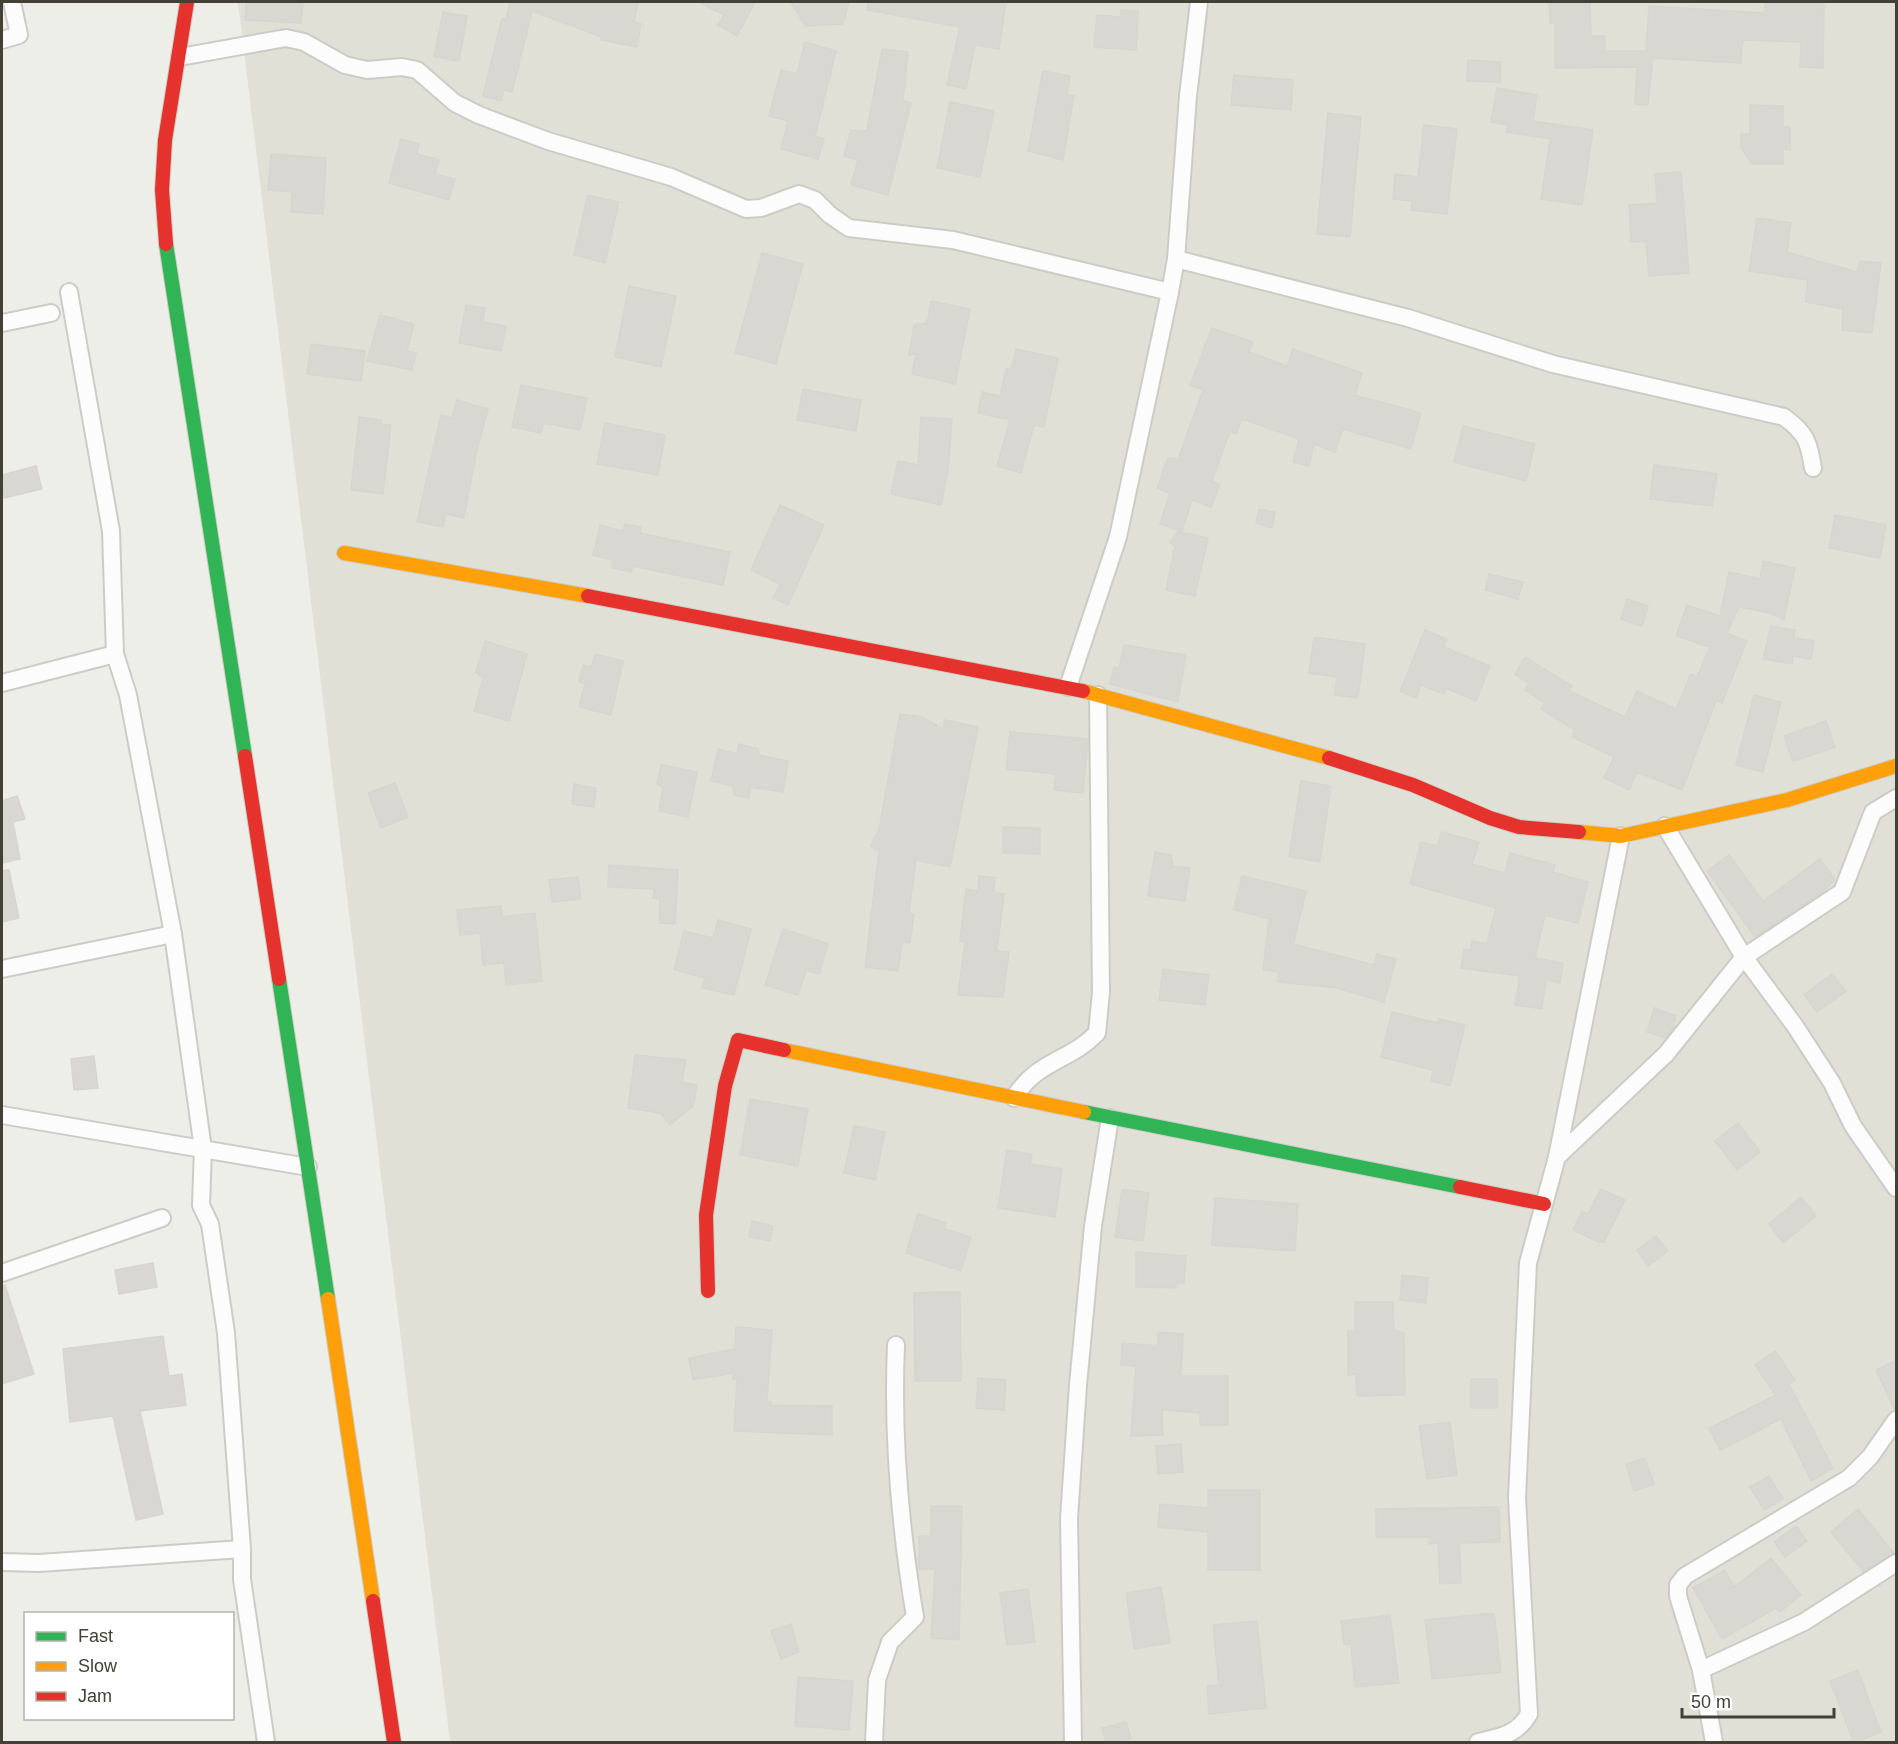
<svg xmlns="http://www.w3.org/2000/svg" width="1898" height="1744" font-family="Arial,sans-serif">
	<style>
		.residential { fill: #e1e0d7 }
		.building { fill: #d8d7d1; stroke: #d6d5cf; stroke-width: 1.5 }
		.lines { fill: none; stroke-linecap: round; stroke-linejoin: round }
		.street-casing { stroke: #ccccc7; stroke-width: 20 }
		.fast-casing { stroke: #cecdc2; stroke-width: 16 }
		.slow-casing { stroke: #cecdc2; stroke-width: 16 }
		.jam-casing { stroke: #cecdc2; stroke-width: 16 }
		.street { stroke: #fcfcfc; stroke-width: 16 }
		.fast { stroke: #30b455; stroke-width: 14 }
		.slow { stroke: #ff9f0a; stroke-width: 14 }
		.jam { stroke: #e5322d; stroke-width: 14 }
	</style>
	<rect width="100%" height="100%" fill="#eeeee9"/>
	<path class="residential" d="M238,2H1896V1742H450Z"/>
	<g class="building">
		<path d="M246,2H303L301,23L245,20Z"/>
		<path d="M510,2H638L634,22L641,24L637,47L601,40L602,37L532,11L512,92L504,90L501,101L483,96L502,18L506,19Z"/>
		<path d="M699,2H755L737,36L718,25L724,15Z"/>
		<path d="M791,2H849L843,24L805,26Z"/>
		<path d="M868,2H1006L999,49L975,45L966,89L947,85L960,27L867,10Z"/>
		<path d="M1549,2H1590L1591,36H1605V51H1646L1649,6L1765,13V2H1824L1823,68L1800,67L1801,42L1742,40L1741,63L1653,58L1648,105L1635,104L1637,67L1555,68V23H1550Z"/>
		<path d="M1121,10L1138,11L1136,50L1094,47L1097,15L1121,17Z"/>
		<path d="M443,12L467,16L459,61L434,57Z"/>
		<path d="M805,42L836,51L815,136L824,139L818,159L781,149L788,121L769,116L781,70L797,74Z"/>
		<path d="M882,49L908,52L903,101L911,103L888,195L851,185L858,160L844,156L851,130L867,131Z"/>
		<path d="M1468,60L1501,62L1500,82L1467,81Z"/>
		<path d="M1043,71L1070,76L1067,95L1074,96L1063,160L1028,151Z"/>
		<path d="M1234,75L1293,80L1291,110L1231,105Z"/>
		<path d="M1497,88L1537,95L1533,121L1593,130L1582,205L1541,199L1550,139L1506,132L1508,125L1491,122Z"/>
		<path d="M950,102L994,111L980,177L937,168Z"/>
		<path d="M1750,105L1783,106V127H1790V150L1783,149V164H1752L1741,148V134H1750Z"/>
		<path d="M1328,113L1361,117L1350,237L1317,234Z"/>
		<path d="M1424,125L1457,129L1447,214L1411,210L1412,201L1393,199L1395,174L1418,177Z"/>
		<path d="M401,139L419,144L417,154L439,160L435,174L455,179L449,200L389,183Z"/>
		<path d="M271,154L326,158L323,214L291,212L292,192L268,190Z"/>
		<path d="M1681,172L1689,273L1649,276L1646,241L1631,242L1629,205L1657,203L1655,174Z"/>
		<path d="M588,195L619,202L605,263L574,255Z"/>
		<path d="M1757,218L1791,223L1787,252L1857,272L1860,261L1881,263L1872,333L1842,330L1843,309L1805,302L1808,280L1749,271Z"/>
		<path d="M762,253L803,264L776,364L735,353Z"/>
		<path d="M629,286L676,296L661,367L615,357Z"/>
		<path d="M931,301L970,309L955,384L912,374L916,354L909,355L914,325L927,323Z"/>
		<path d="M466,305L485,308L483,322L506,326L501,351L459,343Z"/>
		<path d="M380,315L414,324L407,351L416,353L412,370L367,361Z"/>
		<path d="M1212,328L1253,342L1249,352L1287,366L1293,349L1362,373L1355,395L1421,413L1411,449L1343,429L1335,452L1314,444L1309,466L1293,462L1299,439L1242,419L1236,434L1230,431L1212,481L1220,484L1211,507L1192,500L1182,531L1160,524L1170,493L1157,488L1168,458L1178,459L1203,390L1190,385Z"/>
		<path d="M311,344L365,351L361,381L307,374Z"/>
		<path d="M1016,349L1058,358L1044,427L1034,425L1021,473L997,466L1010,420L978,413L982,392L1000,396L1006,369L1012,368Z"/>
		<path d="M521,385L587,398L580,430L543,423L541,433L512,427Z"/>
		<path d="M803,389L861,400L856,431L797,420Z"/>
		<path d="M457,400L488,409L476,454L464,518L446,514L443,527L417,522L441,415L452,418Z"/>
		<path d="M359,417L381,420V424L391,425L383,494L351,490Z"/>
		<path d="M921,417L952,419L948,470L941,505L891,494L898,461L918,465Z"/>
		<path d="M605,423L665,435L658,475L597,464Z"/>
		<path d="M1463,426L1535,444L1526,481L1454,462Z"/>
		<path d="M1654,465L1717,474L1712,506L1650,499Z"/>
		<path d="M36,466L42,489L4,498L2,475Z"/>
		<path d="M780,505L824,525L788,605L773,598L780,584L751,570Z"/>
		<path d="M1259,509L1275,512L1272,528L1256,523Z"/>
		<path d="M1835,515L1886,525L1880,558L1829,548Z"/>
		<path d="M625,524L641,527L640,533L730,552L723,585L633,566L631,572L612,568L613,560L593,555L600,525L623,531Z"/>
		<path d="M1178,531L1208,538L1195,596L1166,590L1175,546L1170,542Z"/>
		<path d="M1763,561L1795,568L1784,620L1770,613L1739,607L1727,633L1747,641L1722,703L1716,701L1682,790L1637,772L1629,790L1604,778L1614,757L1572,737L1575,730L1541,709L1545,703L1525,690L1529,683L1515,674L1525,657L1572,686L1569,691L1625,717L1637,691L1676,709L1691,674L1697,677L1710,647L1676,636L1687,605L1720,616L1729,572L1760,579Z"/>
		<path d="M1489,574L1523,582L1518,599L1485,590Z"/>
		<path d="M1627,599L1648,606L1642,626L1621,619Z"/>
		<path d="M1771,626L1795,630L1794,638L1814,641L1811,659L1793,656L1792,664L1763,659Z"/>
		<path d="M1425,630L1447,639L1444,647L1490,666L1476,701L1446,688L1444,694L1421,685L1416,698L1400,691Z"/>
		<path d="M1314,637L1365,644L1358,698L1334,695L1337,677L1309,673Z"/>
		<path d="M485,641L527,654L509,721L474,711L483,679L476,672Z"/>
		<path d="M1124,645L1186,655L1178,702L1110,684L1114,667L1119,669Z"/>
		<path d="M595,654L623,661L611,715L579,707L585,684L579,682L583,665L591,667Z"/>
		<path d="M1754,695L1781,702L1763,772L1736,765Z"/>
		<path d="M900,714L922,717L943,729L945,720L978,727L950,867L916,860L909,913L914,914L910,943L902,942L898,971L865,967L879,851L871,846L879,830Z"/>
		<path d="M1826,721L1835,747L1793,761L1784,736Z"/>
		<path d="M1010,732L1088,739L1083,793L1054,790L1056,774L1006,769Z"/>
		<path d="M739,744L758,749L759,755L788,761L783,792L751,787L749,798L734,795L733,786L711,781L718,749L737,754Z"/>
		<path d="M661,765L697,772L688,817L659,811L663,787L657,784Z"/>
		<path d="M1301,781L1331,786L1320,862L1289,857Z"/>
		<path d="M395,783L408,817L381,828L368,793Z"/>
		<path d="M574,784L596,788L594,807L572,804Z"/>
		<path d="M17,796L25,819L13,822L20,859L2,863V801Z"/>
		<path d="M1003,827L1040,828V854L1003,853Z"/>
		<path d="M1442,832L1479,842L1472,864L1505,873L1510,853L1555,865L1553,872L1588,882L1578,923L1545,915L1535,958L1563,963L1560,983L1546,980L1542,1009L1515,1005L1520,976L1461,968L1464,949L1471,950L1472,941L1487,943L1496,908L1410,884L1421,842L1437,846Z"/>
		<path d="M1155,852L1171,855L1173,866L1190,868L1185,901L1148,896Z"/>
		<path d="M1729,855L1763,901L1820,859L1835,880L1823,892L1755,937L1707,871Z"/>
		<path d="M609,865L678,870L675,924L659,923L660,899L653,898L654,889L608,887Z"/>
		<path d="M9,870L19,918L2,922V871Z"/>
		<path d="M979,876L995,878L993,892L1004,894L997,951L1009,952L1003,997L958,995L965,942L960,941L966,889L978,891Z"/>
		<path d="M1242,876L1306,891L1293,944L1374,965L1377,954L1396,959L1384,1002L1337,988L1278,982L1279,972L1263,970L1269,919L1234,910Z"/>
		<path d="M578,877L581,899L552,902L549,880Z"/>
		<path d="M501,906L503,917L535,913L542,981L506,985L504,963L483,965L480,933L460,935L457,910Z"/>
		<path d="M718,920L751,929L734,995L702,988L705,978L674,970L684,931L713,938Z"/>
		<path d="M783,929L828,944L819,974L806,970L798,995L765,985Z"/>
		<path d="M1163,969L1209,975L1205,1005L1159,1000Z"/>
		<path d="M1832,974L1846,991L1817,1012L1804,995Z"/>
		<path d="M1654,1008L1676,1016L1672,1030L1666,1038L1647,1032Z"/>
		<path d="M1392,1012L1438,1023L1439,1019L1465,1025L1450,1086L1431,1081L1433,1070L1381,1057Z"/>
		<path d="M635,1055L686,1060L682,1082L697,1085L693,1106L670,1125L660,1113L628,1108Z"/>
		<path d="M94,1056L98,1088L74,1090L71,1059Z"/>
		<path d="M750,1099L808,1109L798,1166L740,1155Z"/>
		<path d="M1738,1123L1760,1152L1737,1170L1715,1141Z"/>
		<path d="M854,1126L885,1132L875,1180L844,1173Z"/>
		<path d="M1007,1150L1032,1154L1030,1164L1062,1169L1055,1217L998,1208Z"/>
		<path d="M1122,1189L1149,1193L1143,1241L1115,1237Z"/>
		<path d="M1601,1189L1625,1200L1604,1242H1598L1573,1230L1582,1211L1588,1214Z"/>
		<path d="M1801,1197L1816,1216L1783,1243L1769,1224Z"/>
		<path d="M1215,1198L1298,1204L1295,1251L1212,1245Z"/>
		<path d="M918,1214L946,1223L944,1229L971,1237L961,1271L906,1253Z"/>
		<path d="M752,1221L773,1226L770,1241L749,1237Z"/>
		<path d="M1656,1236L1668,1251L1648,1266L1637,1250Z"/>
		<path d="M1136,1252L1186,1256L1184,1283H1177L1175,1288L1136,1287Z"/>
		<path d="M153,1263L157,1287L119,1294L115,1270Z"/>
		<path d="M1402,1275L1428,1278L1426,1303L1400,1300Z"/>
		<path d="M5,1285L34,1374L2,1384V1286Z"/>
		<path d="M944,1292H960L961,1381H915L914,1293Z"/>
		<path d="M1355,1302H1393L1394,1330L1404,1333L1405,1395L1357,1396L1356,1374L1348,1375V1331H1355Z"/>
		<path d="M736,1327L772,1330L767,1401L771,1402V1405L832,1406V1435L734,1431L737,1379H733L734,1373L693,1380L689,1358L735,1349Z"/>
		<path d="M1158,1332L1183,1334L1181,1376H1228V1425H1200V1413L1162,1410L1163,1435L1131,1436L1136,1366L1121,1365L1122,1343L1158,1346Z"/>
		<path d="M163,1336L169,1376L182,1374L186,1405L140,1411L163,1514L136,1520L113,1416L70,1422L63,1349Z"/>
		<path d="M1775,1351L1795,1380L1789,1384L1833,1468L1811,1481L1781,1419L1720,1450L1709,1428L1776,1395L1755,1365Z"/>
		<path d="M1896,1360V1410H1895L1876,1370Z"/>
		<path d="M978,1378L1006,1380L1004,1410L976,1408Z"/>
		<rect x="1471" y="1379" width="26" height="29"/>
		<path d="M1450,1422L1457,1475L1427,1479L1419,1426Z"/>
		<path d="M1181,1444L1183,1472L1158,1474L1156,1446Z"/>
		<path d="M1645,1458L1654,1484L1634,1491L1626,1464Z"/>
		<path d="M1769,1476L1783,1499L1764,1510L1750,1487Z"/>
		<path d="M1208,1490H1260V1570H1208V1532L1158,1527L1160,1504L1208,1508Z"/>
		<path d="M931,1506H962L959,1640L931,1638L935,1569H919V1536H931Z"/>
		<path d="M1499,1507L1500,1542L1459,1543L1461,1583L1440,1584L1438,1543L1429,1544V1537H1376V1509Z"/>
		<path d="M1858,1509L1894,1553L1863,1571L1831,1532Z"/>
		<path d="M1796,1526L1807,1541L1785,1557L1774,1542Z"/>
		<path d="M1771,1558L1801,1595L1780,1612L1776,1608L1722,1639L1693,1588L1725,1570L1734,1587Z"/>
		<path d="M1161,1587L1170,1643L1134,1649L1126,1593Z"/>
		<path d="M1028,1589L1035,1642L1007,1645L1000,1593Z"/>
		<path d="M1494,1613L1501,1672L1432,1679L1425,1620Z"/>
		<path d="M1390,1615L1399,1683L1355,1687L1351,1644L1344,1645L1341,1621Z"/>
		<path d="M1257,1621L1266,1708L1209,1714L1207,1686L1219,1685L1213,1625Z"/>
		<path d="M791,1624L799,1652L781,1659L771,1631Z"/>
		<path d="M1858,1670L1881,1732L1854,1743L1830,1681Z"/>
		<path d="M798,1677L853,1681L849,1730L795,1726Z"/>
		<path d="M1126,1722L1131,1739L1106,1743L1102,1728Z"/>
	</g>
	<g class="lines">
		<g class="street-casing">
			<g id="street">
				<path d="M2,40L19,35L12,2"/>
				<path d="M180,57L286,38L304,42L345,65L367,70L402,67L417,70L455,103L479,115L548,141L671,177L746,209L761,208L799,194L815,200L830,215L849,228L953,240L1170,292"/>
				<path d="M1176,259L1408,318L1553,364L1784,417C1806,433 1809,442 1813,468"/>
				<path d="M69,292L111,531L115,654L128,695L173,934L203,1149L201,1205L210,1224L226,1333L242,1549V1579L266,1742"/>
				<path d="M2,323L51,313"/>
				<path d="M2,683L115,654"/>
				<path d="M1068,687L1118,537L1170,292L1176,259L1188,96L1199,2"/>
				<path d="M1665,826L1744,957L1795,1026L1832,1083L1853,1126L1896,1188"/>
				<path d="M2,969L173,934"/>
				<path d="M1014,1098C1037,1060 1069,1062 1097,1033L1101,992L1098,695"/>
				<path d="M2,1115L308,1167"/>
				<path d="M1557,1157L1666,1054L1744,957L1842,892L1873,812L1896,798"/>
				<path d="M2,1273L162,1218"/>
				<path d="M2,1562L39,1563L242,1549"/>
				<path d="M1701,1670L1804,1622L1896,1563"/>
				<path d="M874,1742L877,1680L890,1642L915,1617C900,1527 892,1437 896,1345"/>
				<path d="M1073,1742L1069,1519L1078,1385L1093,1226L1110,1118"/>
				<path d="M1478,1742C1500,1737 1517,1735 1529,1714L1517,1498L1528,1263L1557,1157L1621,836"/>
				<path d="M1714,1742L1701,1670L1678,1596V1585L1685,1576L1849,1478L1870,1457L1896,1420"/>
			</g>
		</g>
		<g class="fast-casing">
			<g id="fast">
				<path d="M166,244L245,756"/>
				<path d="M279,979L328,1299"/>
				<path d="M1084,1112L1460,1187"/>
			</g>
		</g>
		<g class="slow-casing">
			<g id="slow">
				<path d="M344,553L588,596"/>
				<path d="M1083,691L1329,758"/>
				<path d="M1579,832L1621,836L1787,800L1896,766"/>
				<path d="M784,1050L1084,1112"/>
				<path d="M328,1299L373,1601"/>
			</g>
		</g>
		<g class="jam-casing">
			<g id="jam">
				<path d="M166,244L162,190L165,140L187,2"/>
				<path d="M588,596L1083,691"/>
				<path d="M245,756L279,979"/>
				<path d="M1329,758L1413,785L1490,818L1519,827L1579,832"/>
				<path d="M1460,1187L1544,1204"/>
				<path d="M708,1291L706,1215L725,1086L738,1040L784,1050"/>
				<path d="M373,1601L394,1742"/>
			</g>
		</g>
		<use href="#street" class="street"/>
		<use href="#fast" class="fast"/>
		<use href="#slow" class="slow"/>
		<use href="#jam" class="jam"/>
	</g>
	<rect width="1898" height="1744" fill="none" stroke="#434136" stroke-width="6"/>
	<rect x="24" y="1612" width="210" height="108" fill="#ffffff" stroke="#b4b3af" stroke-width="1.5"/>
	<rect x="36" y="1632" width="30" height="9" fill="#30b455" stroke="#b4b3af" stroke-width="1.5"/>
	<text x="78" y="1642" font-size="18" fill="#434136">Fast</text>
	<rect x="36" y="1662" width="30" height="9" fill="#ff9f0a" stroke="#b4b3af" stroke-width="1.5"/>
	<text x="78" y="1672" font-size="18" fill="#434136">Slow</text>
	<rect x="36" y="1692" width="30" height="9" fill="#e5322d" stroke="#b4b3af" stroke-width="1.5"/>
	<text x="78" y="1702" font-size="18" fill="#434136">Jam</text>
	<path d="M1682 1708v9h152v-9" fill="none" stroke="#434136" stroke-width="3"/>
	<text x="1691" y="1708" font-size="18" fill="#434136" stroke="#ffffff" stroke-width="4.5" paint-order="stroke">50 m</text>
</svg>
